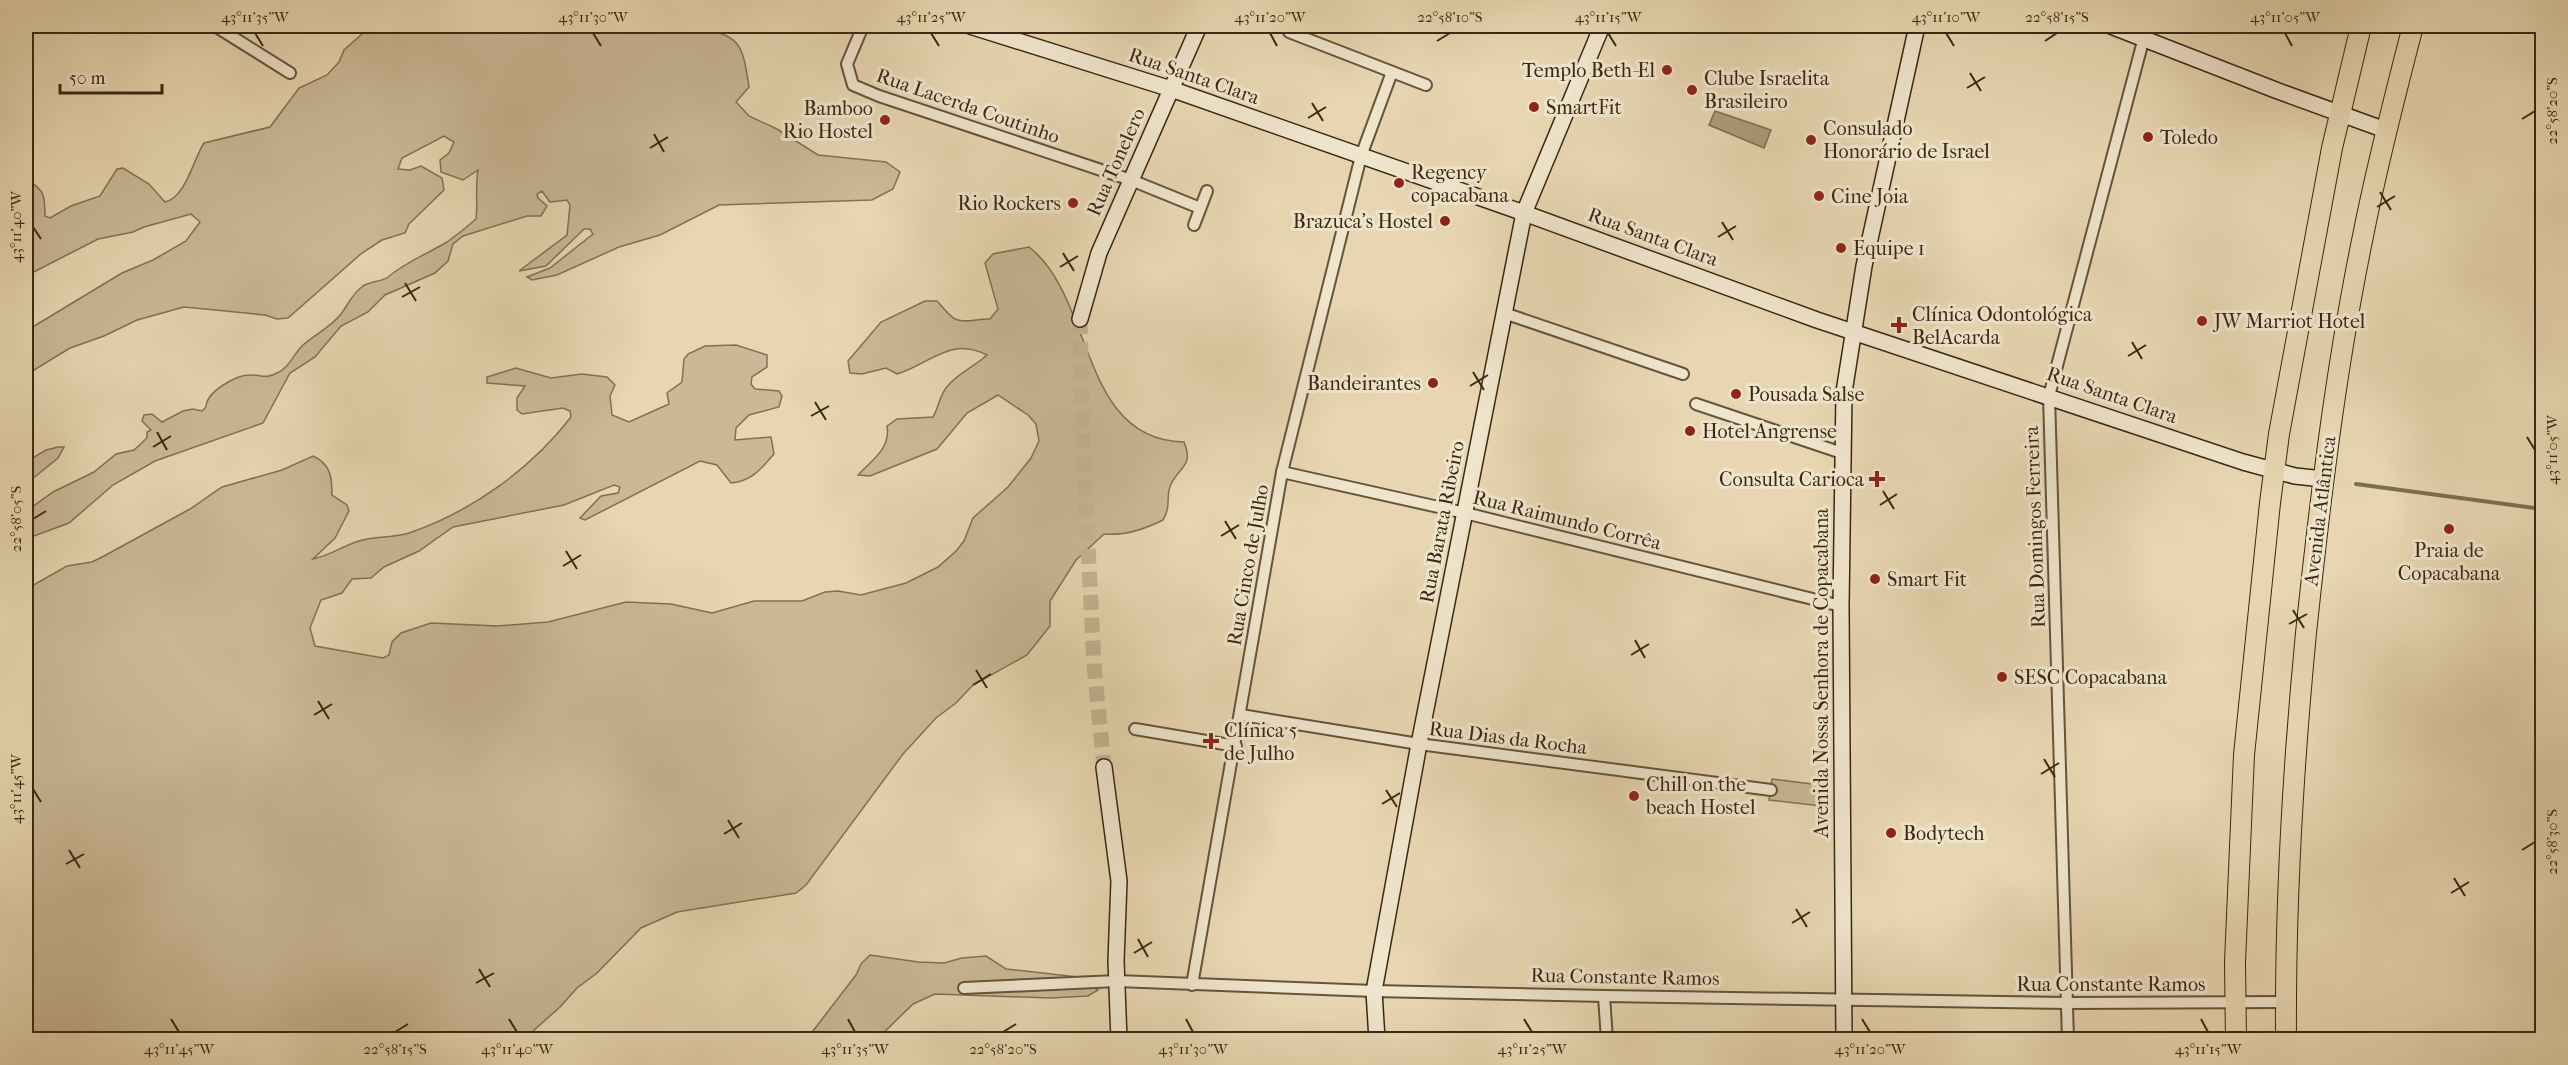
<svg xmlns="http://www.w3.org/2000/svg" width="2568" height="1065" font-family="'IM FELL French Canon',serif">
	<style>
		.green { fill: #cab896; stroke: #827054; stroke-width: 1.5 }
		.water { fill: #ac9b7b; stroke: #7e6d51; stroke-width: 1.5 }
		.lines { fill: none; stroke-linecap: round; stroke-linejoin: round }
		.stream { stroke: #7e6d51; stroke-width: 4 }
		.secondary-tunnel { stroke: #c4b391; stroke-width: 15; stroke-dasharray: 15 8; stroke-linecap: butt }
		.street-casing { stroke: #65543a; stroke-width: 14 }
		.secondary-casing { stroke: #3a2812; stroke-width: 18 }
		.highway-casing { stroke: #3a2812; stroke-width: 22 }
		.street { stroke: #efe4cc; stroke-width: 10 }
		.secondary { stroke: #efe4cc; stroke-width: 15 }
		.highway { stroke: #e7d6b1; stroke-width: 20 }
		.ticks { fill: none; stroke: #3a2812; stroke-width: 2 }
		.poi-dot { fill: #8f2418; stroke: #efe4cc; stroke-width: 2 }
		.labels { text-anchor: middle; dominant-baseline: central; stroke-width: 6; stroke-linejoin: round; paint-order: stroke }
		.poi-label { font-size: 20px; fill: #3a2812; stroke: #efe4cc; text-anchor: start }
		.street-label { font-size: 20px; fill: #3a2812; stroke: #efe4cc }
		.neatline { fill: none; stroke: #3a2812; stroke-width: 2 }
		.ticks-label { font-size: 15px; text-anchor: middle; fill: #3a2812 }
	</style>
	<rect width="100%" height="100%" fill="#e7d6b1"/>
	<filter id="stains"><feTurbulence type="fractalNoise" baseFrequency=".00333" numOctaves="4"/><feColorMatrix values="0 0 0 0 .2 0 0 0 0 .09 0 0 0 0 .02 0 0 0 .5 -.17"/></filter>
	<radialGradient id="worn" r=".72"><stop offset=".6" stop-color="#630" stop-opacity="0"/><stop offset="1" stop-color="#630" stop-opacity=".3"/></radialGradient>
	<g class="green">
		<path d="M360,26H694C740,37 742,40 749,87L736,102L749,116L777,129L818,155L886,162L900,172L893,189L872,200L719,205L660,235L619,247L557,275L532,280L527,277L550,268L593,234L590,229H584L546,266L519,271L567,235L570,205L567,200L550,202L542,191L537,194L538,198L547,206L541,216H527L463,236L453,244L448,261L435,273L385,295L368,312L341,326L315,357L290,373L263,423L155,461L113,485L69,523L26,539V513L28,510L53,492L94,472L116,454L134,450L147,438V432L151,430L142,421L144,415L152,414L162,422L183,411L193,409L202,411L206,407C206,392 237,374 251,375C262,375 266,379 277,373C289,368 293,355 302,346C314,335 330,328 341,314C348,305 351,295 363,286C371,281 382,282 388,277C406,262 427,254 447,242C457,235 467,227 476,219C478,202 475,189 478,170L463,180L441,172L440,160L449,153L454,142L444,136L402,158L398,169L410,170L421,166L442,178L444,190L409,224L405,233L382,240L362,253L288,318L277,319L265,315L184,307L137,320L104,336L70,348L26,375V331L122,273L153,260L186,241L200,222L191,214L144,227L133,232L98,239L26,276V179C44,190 45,194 45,216L50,218L71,206L100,196L117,169L123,168L149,184L165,202C186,197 193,160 204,143L270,127L299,88L327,75L339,62L344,50L362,34Z"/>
		<path d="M1029,247C1095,298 1079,440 1184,442C1194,466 1180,466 1171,484C1165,497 1172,505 1163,520C1145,529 1124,536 1104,534L1076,560L1050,601V626L1027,655L973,685L956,703L936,718L903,754L806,885L796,893L677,912L641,928L597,973L577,988L560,1007L524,1039L26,1040V590L28,588L67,566L92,562L104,556L190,509L222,487L282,470L313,456C331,464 332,478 332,495L347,505L349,511L335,538L313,559C332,555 342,546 359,541C375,536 393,538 409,533C471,512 531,469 571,417L570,411L563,408L522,414L517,410V398L525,386L487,383V377L516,368L551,378L582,374L607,377L615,385L610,396L612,415L629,422L669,404L667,393L682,382L684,359L688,354L705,346L736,345L767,355V367L752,377L751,384L755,389L779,391L782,396L779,407L749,415L736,428L735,440L771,437L774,454C761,469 752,481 731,483L717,465L700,461L585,520L580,518L601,496L618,493L620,487L614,485L564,505L453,527L419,551L384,567L371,578L352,579L342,593L321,600L310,628L315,646L383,658L389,655L392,642L401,633L431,623L497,626L548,622L626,602L671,604L712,613L754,601H802L825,592L838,591L861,595L906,583L938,567L956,551L964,541L973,518L1008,487L1031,458L1039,441L1036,424L1028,415L998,395L967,413L937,449L870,476L858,475C872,460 891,448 887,426L897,419L933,417C939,407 939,397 946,388C956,374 974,367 987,355C949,336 931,364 897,374L886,368L862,374L850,373L848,361L881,322L925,301H937C942,306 949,316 955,319C965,324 979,318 990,319L998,309L985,263L993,254Z"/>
		<path d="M58,447H64L58,458L26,484V462L46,450Z"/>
		<path d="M1772,779L1828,786L1830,807L1769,800Z"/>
		<path d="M870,955L918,962L944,963L962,958L986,956L1006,969L1078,977L1098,990L1088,996L1050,998L935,994L913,1004L877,1039L806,1040L856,975L861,964Z"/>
	</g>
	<path class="water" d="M1715,111L1771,130L1764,148L1709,125Z"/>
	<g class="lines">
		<path class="stream" d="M2356,484L2542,509"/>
		<path class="secondary-tunnel" d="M1080,319L1083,444L1094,665L1104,767"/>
		<g class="street-casing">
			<g id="street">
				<path d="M215,26L290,73"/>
				<path d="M863,26L847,64L853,85L879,96L1131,180L1200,208"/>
				<path d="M1289,32L1426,85"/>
				<path d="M1194,225L1207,191"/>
				<path d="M1504,313L1683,374"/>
				<path d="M1696,404L1842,453"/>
				<path d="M1282,472L1465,513L1841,606"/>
				<path d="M1241,715L1419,744L1771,790"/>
				<path d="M1135,729L1236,746"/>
				<path d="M1192,985L1282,472L1361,156L1392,72"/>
				<path d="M964,988L1117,981L1374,991L1604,996L2068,1003L2286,1002"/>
				<path d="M1604,996L1607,1040"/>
				<path d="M2068,1040L2049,396L2147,26"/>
			</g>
		</g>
		<g class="secondary-casing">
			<g id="secondary">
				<path d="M970,26L1171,89L1524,213L1817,320L2243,462L2295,476L2323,479"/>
				<path d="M2111,26L2278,91L2388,131"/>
				<path d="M1080,319L1099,253L1199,26"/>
				<path d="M1104,767L1119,881L1116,961L1119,1040"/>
				<path d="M1377,1040L1374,991L1419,744L1524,213L1602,26"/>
				<path d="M1844,1040L1841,606L1844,392L1864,266L1917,26"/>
			</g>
		</g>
		<g class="highway-casing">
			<g id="highway">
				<path d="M2236,1040L2235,962L2244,755L2270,503L2279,434L2332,148L2361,26"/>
				<path d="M2286,1040C2285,904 2293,768 2306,633C2320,500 2336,367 2363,236C2377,165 2395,95 2413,26"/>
			</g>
		</g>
		<use href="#street" class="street"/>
		<use href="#secondary" class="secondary"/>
		<use href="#highway" class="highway"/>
	</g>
	<path class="ticks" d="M255,33L263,46M593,33L601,46M931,33L939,46M1270,33L1277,46M1608,33L1616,46M1946,33L1954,46M2285,33L2292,46M1437,41L1450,33M2045,41L2057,33M1970,73L1981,91M1967,88L1985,77M1312,103L1323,121M1308,118L1326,107M2522,119L2535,111M654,134L664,152M650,148L668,137M2380,192L2391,210M2377,207L2395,196M1722,222L1733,240M33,227L41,239M1718,237L1736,226M1063,253L1074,271M1060,267L1078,256M405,283L416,301M402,297L420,287M2132,342L2142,359M2128,356L2146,345M1473,372L1484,390M1470,386L1488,375M815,402L826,420M811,416L829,406M157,432L167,450M2527,437L2535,450M153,447L171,436M1883,491L1894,509M1880,505L1897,494M33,519L46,511M1225,521L1236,539M1221,536L1239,525M566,551L577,569M563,566L581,555M2293,610L2304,628M2289,624L2307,614M1635,640L1645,658M1631,655L1649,644M976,670L987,688M973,685L991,674M318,701L329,719M314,715L332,704M2044,759L2055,777M2041,774L2059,763M33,789L41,802M1386,790L1397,807M1382,804L1400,793M728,820L739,838M724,834L742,823M69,850L80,868M2522,850L2535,842M66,864L84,854M2454,878L2465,896M2451,893L2469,882M1796,909L1807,927M1792,923L1810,912M1138,939L1148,957M1134,953L1152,942M479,969L490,987M476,983L494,973M171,1019L179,1032M509,1019L517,1032M848,1019L855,1032M1186,1019L1193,1032M1524,1019L1532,1032M1862,1019L1870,1032M2201,1019L2208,1032M395,1032L408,1024M1003,1032L1016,1024"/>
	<g class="poi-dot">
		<circle cx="1667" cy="70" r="6"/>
		<circle cx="1692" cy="90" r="6"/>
		<circle cx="1534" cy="107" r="6"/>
		<circle cx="885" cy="120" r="6"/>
		<circle cx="2148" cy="137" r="6"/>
		<circle cx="1811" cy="140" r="6"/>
		<circle cx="1399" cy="183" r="6"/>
		<circle cx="1819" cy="196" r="6"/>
		<circle cx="1073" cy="203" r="6"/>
		<circle cx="1445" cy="221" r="6"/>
		<circle cx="1841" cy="248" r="6"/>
		<circle cx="2202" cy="321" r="6"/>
		<path d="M1896 316h6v6h6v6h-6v6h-6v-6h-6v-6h6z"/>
		<circle cx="1433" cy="383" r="6"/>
		<circle cx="1736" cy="394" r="6"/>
		<circle cx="1690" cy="431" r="6"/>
		<path d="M1874 470h6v6h6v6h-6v6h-6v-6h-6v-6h6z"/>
		<circle cx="2449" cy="529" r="6"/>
		<circle cx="1875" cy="579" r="6"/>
		<circle cx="2002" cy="677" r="6"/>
		<path d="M1208 732h6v6h6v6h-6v6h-6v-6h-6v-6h6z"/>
		<circle cx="1634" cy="796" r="6"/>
		<circle cx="1891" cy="833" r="6"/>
	</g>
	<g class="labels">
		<g class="poi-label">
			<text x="1655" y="70" text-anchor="end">Templo Beth-El</text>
			<text x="1704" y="78">Clube Israelita<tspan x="1704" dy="23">Brasileiro</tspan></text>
			<text x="1546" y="107">SmartFit</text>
			<text x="873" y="108" text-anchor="end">Bamboo<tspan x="873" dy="23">Rio Hostel</tspan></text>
			<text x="1823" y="128">Consulado<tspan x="1823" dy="23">Honorário de Israel</tspan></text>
			<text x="2160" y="137">Toledo</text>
			<text x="1411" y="172">Regency<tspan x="1411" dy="23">copacabana</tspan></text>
			<text x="1831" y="196">Cine Joia</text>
			<text x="1061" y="203" text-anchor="end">Rio Rockers</text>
			<text x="1433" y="221" text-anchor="end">Brazuca's Hostel</text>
			<text x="1853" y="248">Equipe 1</text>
			<text x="1912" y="314">Clínica Odontológica<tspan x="1912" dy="23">BelAcarda</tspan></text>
			<text x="2214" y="321">JW Marriot Hotel</text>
			<text x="1421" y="383" text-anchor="end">Bandeirantes</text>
			<text x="1748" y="394">Pousada Salse</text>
			<text x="1702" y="431">Hotel Angrense</text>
			<text x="1864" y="479" text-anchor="end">Consulta Carioca</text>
			<text x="2449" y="550" text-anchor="middle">Praia de<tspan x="2449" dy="23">Copacabana</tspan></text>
			<text x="1887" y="579">Smart Fit</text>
			<text x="2014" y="677">SESC Copacabana</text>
			<text x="1224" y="730">Clínica 5<tspan x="1224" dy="23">de Julho</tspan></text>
			<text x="1646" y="784">Chill on the<tspan x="1646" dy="23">beach Hostel</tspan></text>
			<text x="1903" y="833">Bodytech</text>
		</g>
		<g class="street-label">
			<text transform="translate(1194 76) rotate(19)">Rua Santa Clara</text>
			<text transform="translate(968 106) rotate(19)">Rua Lacerda Coutinho</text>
			<text transform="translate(1116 162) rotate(-66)">Rua Tonelero</text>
			<text transform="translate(1653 237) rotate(20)">Rua Santa Clara</text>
			<text transform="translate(2112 395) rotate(19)">Rua Santa Clara</text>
			<text transform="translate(2320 511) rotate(-83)">Avenida Atlântica</text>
			<text transform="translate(1567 520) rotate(14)">Rua Raimundo Corrêa</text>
			<text transform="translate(1442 522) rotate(-79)">Rua Barata Ribeiro</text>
			<text transform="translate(2035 527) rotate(-92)">Rua Domingos Ferreira</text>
			<text transform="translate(1248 565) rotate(-80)">Rua Cinco de Julho</text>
			<text transform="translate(1821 673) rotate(-90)">Avenida Nossa Senhora de Copacabana</text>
			<text transform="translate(1508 738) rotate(7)">Rua Dias da Rocha</text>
			<text transform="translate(1625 977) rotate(1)">Rua Constante Ramos</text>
			<text x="2111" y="984">Rua Constante Ramos</text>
		</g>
	</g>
	<rect width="2568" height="1065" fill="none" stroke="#e7d6b1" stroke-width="66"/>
	<path d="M60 84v9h102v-9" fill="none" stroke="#3a2812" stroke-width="3"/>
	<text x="69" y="84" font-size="18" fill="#3a2812" stroke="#efe4cc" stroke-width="4.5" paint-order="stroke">50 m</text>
	<rect x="33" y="33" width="2502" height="999" class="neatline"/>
	<g class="ticks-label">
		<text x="255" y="22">43°11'35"W</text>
		<text x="593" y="22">43°11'30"W</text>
		<text x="931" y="22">43°11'25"W</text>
		<text x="1270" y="22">43°11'20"W</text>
		<text x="1450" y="22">22°58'10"S</text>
		<text x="1608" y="22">43°11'15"W</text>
		<text x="1946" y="22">43°11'10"W</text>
		<text x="2057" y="22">22°58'15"S</text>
		<text x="2285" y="22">43°11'05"W</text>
		<text transform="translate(2552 111) rotate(-90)" y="5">22°58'20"S</text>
		<text transform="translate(16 227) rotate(-90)" y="5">43°11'40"W</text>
		<text transform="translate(2552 450) rotate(-90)" y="5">43°11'05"W</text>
		<text transform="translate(16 519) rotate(-90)" y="5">22°58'05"S</text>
		<text transform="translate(16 789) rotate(-90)" y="5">43°11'45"W</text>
		<text transform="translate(2552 842) rotate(-90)" y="5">22°58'30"S</text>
		<text x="179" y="1054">43°11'45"W</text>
		<text x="395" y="1054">22°58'15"S</text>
		<text x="517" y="1054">43°11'40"W</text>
		<text x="855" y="1054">43°11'35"W</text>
		<text x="1003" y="1054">22°58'20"S</text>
		<text x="1193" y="1054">43°11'30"W</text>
		<text x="1532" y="1054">43°11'25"W</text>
		<text x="1870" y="1054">43°11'20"W</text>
		<text x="2208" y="1054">43°11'15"W</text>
	</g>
	<rect width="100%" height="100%" filter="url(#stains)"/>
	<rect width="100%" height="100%" fill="url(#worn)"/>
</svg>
